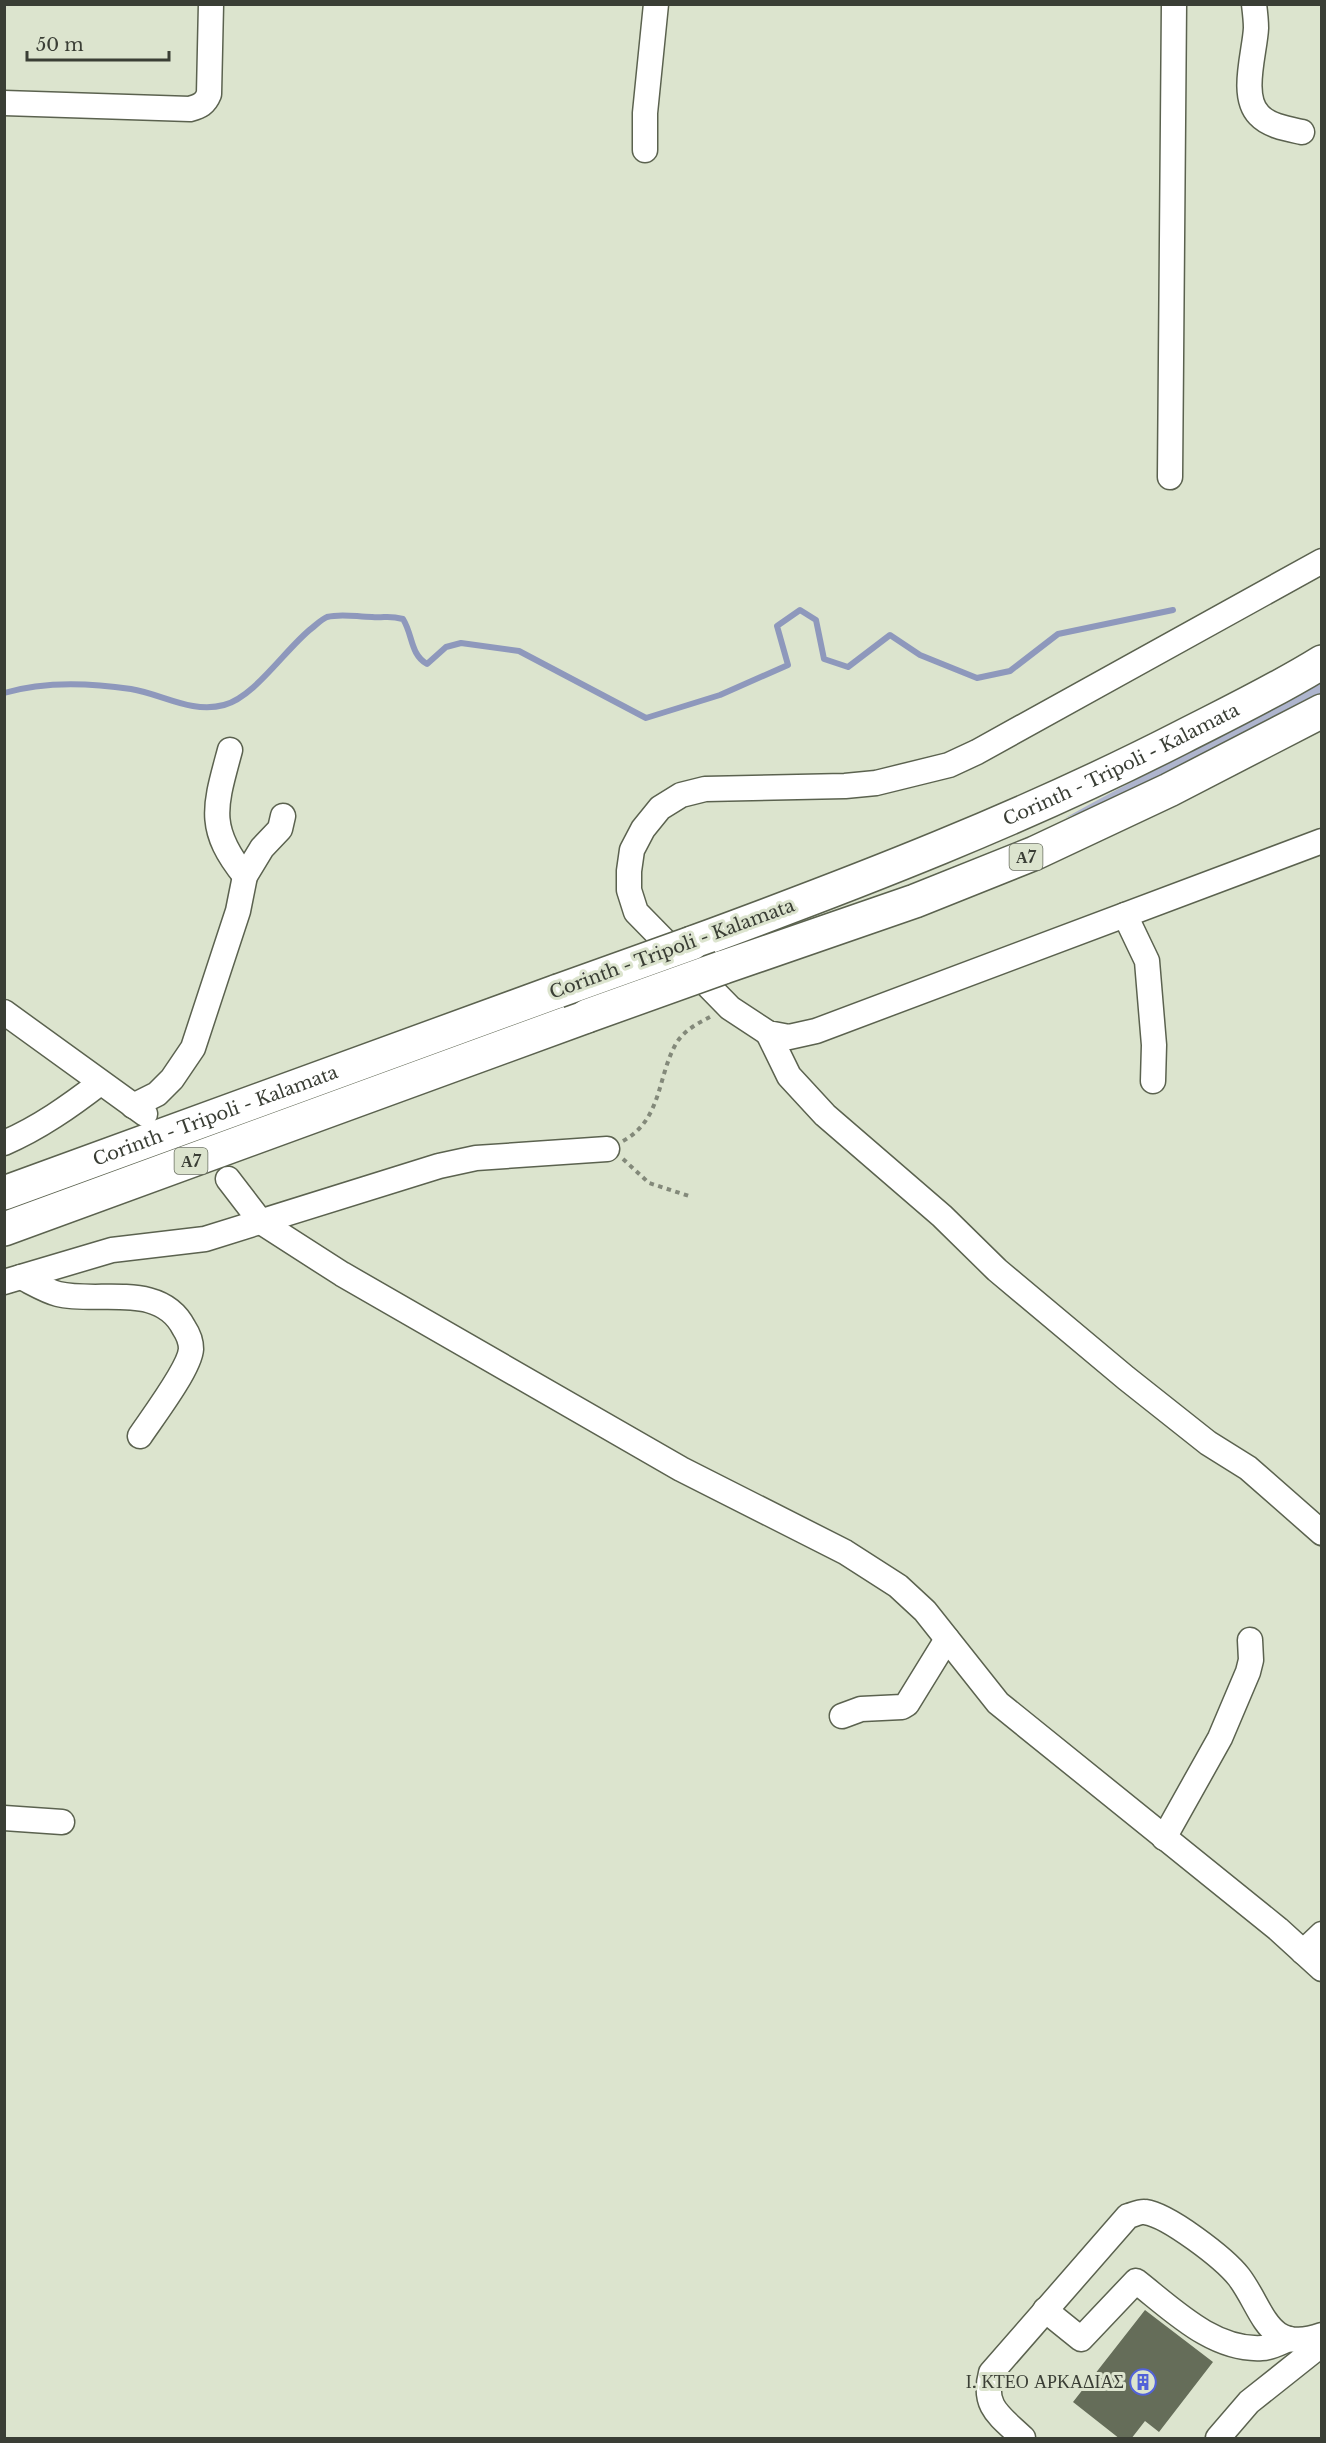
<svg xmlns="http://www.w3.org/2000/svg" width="1326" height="2443" font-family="'Libre Baskerville',serif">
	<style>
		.green { fill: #aeb5ce }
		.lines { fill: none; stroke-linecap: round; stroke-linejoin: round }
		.stream { stroke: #8e98bc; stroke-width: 6 }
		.building { fill: #656d59 }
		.minor-casing { stroke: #5b624f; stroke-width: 27 }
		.highway-casing { stroke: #5b624f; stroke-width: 36 }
		.path { stroke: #83897a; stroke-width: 4; stroke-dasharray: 4.5 4.5; stroke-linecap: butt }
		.minor { stroke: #fff; stroke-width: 24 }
		.highway { stroke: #fff; stroke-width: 33 }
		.highway-bridge-casing { stroke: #5b624f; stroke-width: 36; stroke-linecap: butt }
		.highway-bridge { stroke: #fff; stroke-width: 33 }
		.labels { text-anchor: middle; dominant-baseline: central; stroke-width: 6; stroke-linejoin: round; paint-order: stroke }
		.shield { fill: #dce4ce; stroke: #6b7063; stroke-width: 1.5 }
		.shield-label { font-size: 16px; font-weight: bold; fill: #3a3e35 }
		.street-label { font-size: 18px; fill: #3a3e35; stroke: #dce4ce }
		.poi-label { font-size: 18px; fill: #3a3e35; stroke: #dce4ce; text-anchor: end }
	</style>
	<rect width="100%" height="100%" fill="#dce4ce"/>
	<path class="green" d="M1321,681V693L1310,700L1123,797L1065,818C1149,770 1239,732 1321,681Z"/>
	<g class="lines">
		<path class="stream" d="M4,693C44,681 91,683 131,689C162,694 192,714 224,705C255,697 286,648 312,628C317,624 322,619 327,617C342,613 357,617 372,617C386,618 388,615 403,619C413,635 410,654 427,664L446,647L461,643L519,651L646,718L720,695L788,665L777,626L800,610L816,620L824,659L848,667L890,635L920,655L977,678L1010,671L1058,634L1173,610"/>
	</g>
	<path class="building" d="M1145,2310L1213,2362L1159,2432L1145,2421L1131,2439H1120L1073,2402Z"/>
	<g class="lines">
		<g class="minor-casing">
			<g id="minor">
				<path d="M1254,4C1255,12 1256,20 1256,28C1255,52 1240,96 1259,115C1269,126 1288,129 1302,132"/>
				<path d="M4,103L190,109C200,106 205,104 209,94L211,4"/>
				<path d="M645,150V113L656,4"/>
				<path d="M1170,477L1174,4"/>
				<path d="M1322,561L977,752L949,765L876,783L845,786L705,789L681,795L660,808L643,829L632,850L629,871V890L636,912L730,1008L768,1033L789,1037L816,1031L1322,841"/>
				<path d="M230,750C215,806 206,828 245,876"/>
				<path d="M1125,915L1147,961L1154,1045L1153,1081"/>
				<path d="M4,1012L145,1114"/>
				<path d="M768,1033L789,1076L825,1115L942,1216L997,1270L1126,1378L1208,1443L1248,1468L1322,1533"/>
				<path d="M133,1106L157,1094L172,1079L193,1048L238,911L245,876L262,848L280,829L283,816"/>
				<path d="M4,1143C39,1128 70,1106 100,1083"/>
				<path d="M228,1179L261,1222L342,1274L681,1469L845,1552L898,1586L925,1611L998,1703L1278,1929L1322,1969"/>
				<path d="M21,1277C33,1283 46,1291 58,1294C99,1304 160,1281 184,1328C188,1334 191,1342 191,1349C190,1368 152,1418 140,1436"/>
				<path d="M4,1282L112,1250L205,1239L439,1166L476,1158L607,1149"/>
				<path d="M842,1716L861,1709L902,1707L907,1704L947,1639"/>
				<path d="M4,1818L62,1822"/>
				<path d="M1164,1838L1220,1738L1248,1672L1251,1660L1250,1640"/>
				<path d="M1303,1952L1322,1934"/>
				<path d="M1045,2310L1081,2339L1136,2281C1172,2309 1213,2351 1262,2348C1271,2348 1281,2342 1289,2339"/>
				<path d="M1023,2438C1000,2416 982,2407 991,2373L1128,2216C1133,2215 1140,2211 1145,2212C1168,2215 1224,2258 1239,2277C1264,2310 1267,2355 1322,2335"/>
				<path d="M1218,2438L1249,2402L1322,2344"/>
			</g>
		</g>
		<g class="highway-casing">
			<g id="highway">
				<path id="s1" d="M692,943C858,882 1024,818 1182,737C1229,713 1277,690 1322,662"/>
				<path d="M721,968L915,901L1035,853L1169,790L1322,711"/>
				<path id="s2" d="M4,1193L558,991"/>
				<path d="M4,1229L587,1016"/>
			</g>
		</g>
		<g class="path">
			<path d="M623,1141C663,1119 657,1075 677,1042C685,1030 698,1023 710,1017"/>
			<path d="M623,1159L649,1183L689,1196"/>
		</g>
		<use href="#minor" class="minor"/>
		<use href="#highway" class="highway"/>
		<g class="highway-bridge-casing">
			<g id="highway-bridge">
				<path d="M558,991L692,943"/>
				<path d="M587,1016L721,968"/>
			</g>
		</g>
		<use href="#highway-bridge" class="highway-bridge"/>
	</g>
	<defs>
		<g id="building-ring" transform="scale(1.35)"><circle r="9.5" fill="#dce4ce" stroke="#5262d8" stroke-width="1.5"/><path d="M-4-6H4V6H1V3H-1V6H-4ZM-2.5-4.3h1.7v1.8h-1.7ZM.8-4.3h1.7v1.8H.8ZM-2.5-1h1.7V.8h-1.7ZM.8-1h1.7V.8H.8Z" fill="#5262d8"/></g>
	</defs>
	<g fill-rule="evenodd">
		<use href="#building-ring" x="1143" y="2382"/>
	</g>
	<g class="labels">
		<g class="shield">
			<rect x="1009.5" y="844" width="33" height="26" rx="4.5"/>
			<rect x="174.5" y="1148" width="33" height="26" rx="4.5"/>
		</g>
		<g class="shield-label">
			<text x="1026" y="857">Α7</text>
			<text x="191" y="1161">Α7</text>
		</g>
		<g class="street-label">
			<text stroke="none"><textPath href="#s1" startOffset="465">Corinth - Tripoli - Kalamata</textPath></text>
			<text transform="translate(672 949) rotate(-20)">Corinth - Tripoli - Kalamata</text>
			<text stroke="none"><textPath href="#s2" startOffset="225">Corinth - Tripoli - Kalamata</textPath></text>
		</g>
		<g class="poi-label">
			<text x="1124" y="2382">Ι. ΚΤΕΟ ΑΡΚΑΔΙΑΣ</text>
		</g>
	</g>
	<rect width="1326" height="2443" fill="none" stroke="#3a3e35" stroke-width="12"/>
	<path d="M27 51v9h142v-9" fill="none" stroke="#3a3e35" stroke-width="3"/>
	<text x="36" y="51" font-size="18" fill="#3a3e35" stroke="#dce4ce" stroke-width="4.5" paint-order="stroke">50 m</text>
</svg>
